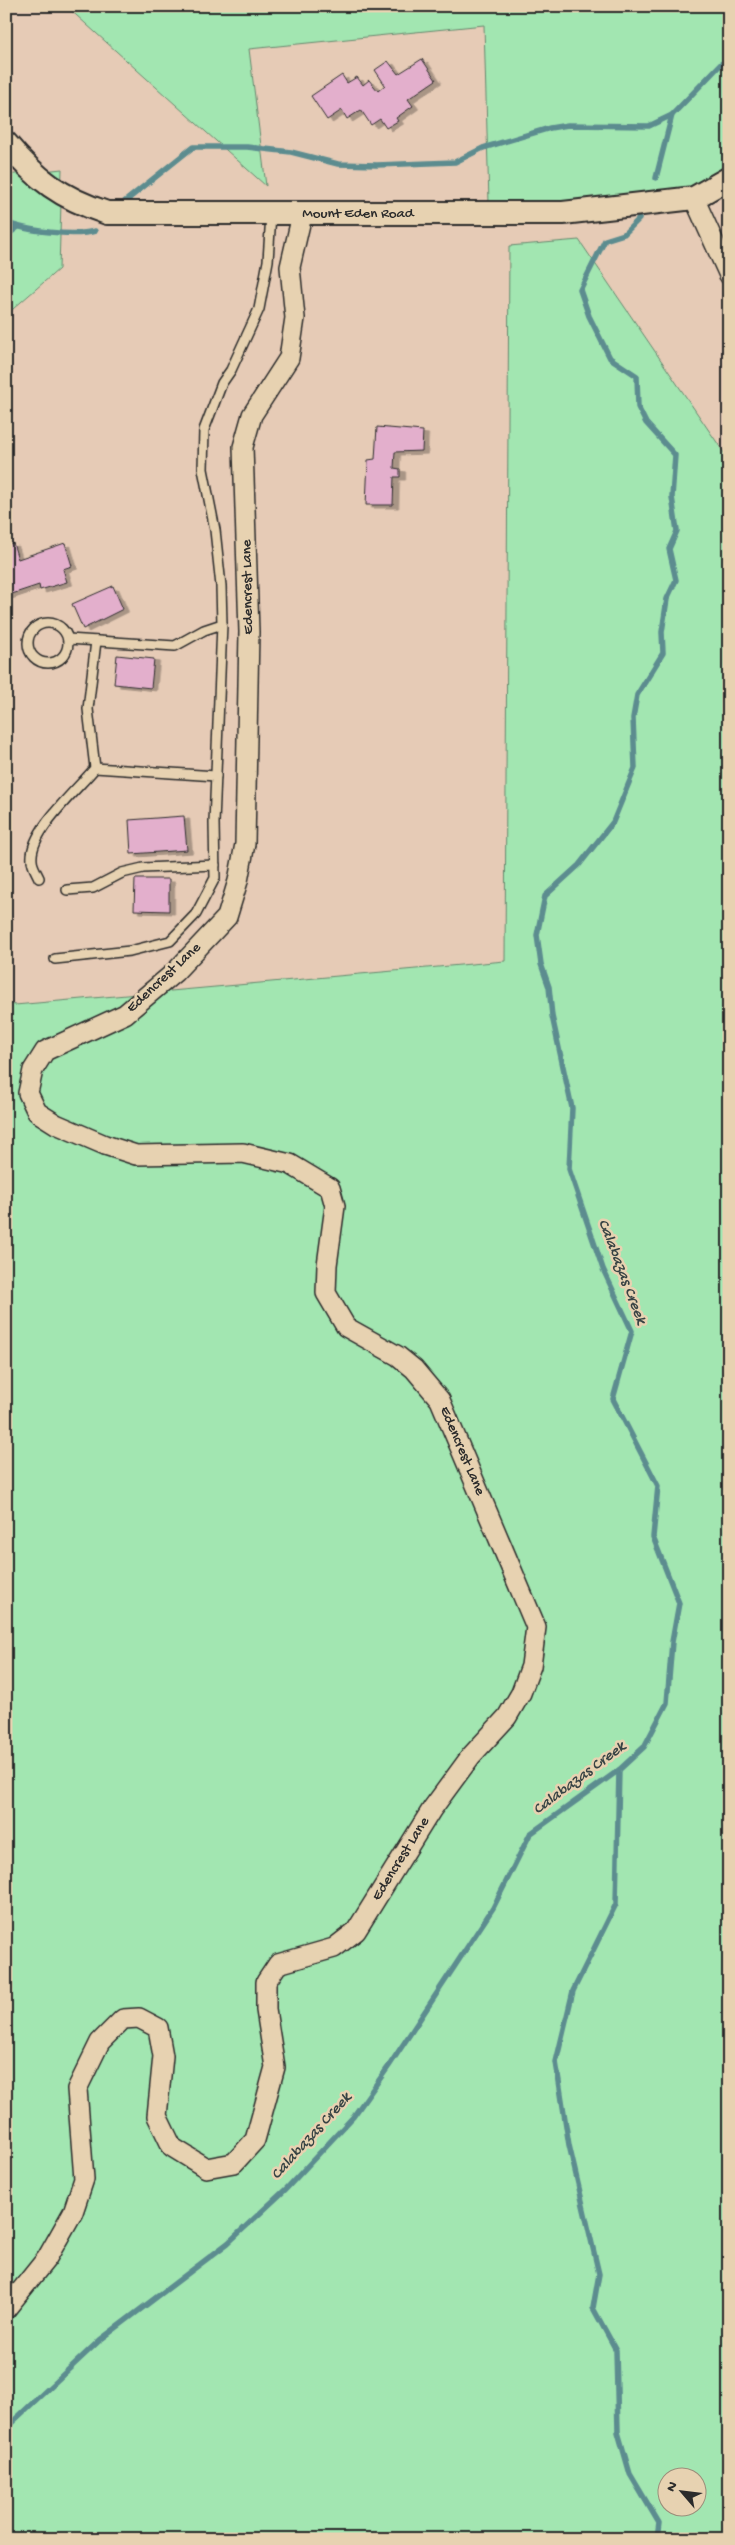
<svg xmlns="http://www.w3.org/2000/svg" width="735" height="2545" font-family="'Gochi Hand',sans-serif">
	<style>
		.green { fill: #a2e6b1; stroke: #66886e; fill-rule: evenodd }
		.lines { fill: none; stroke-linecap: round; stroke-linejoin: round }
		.stream { stroke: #5b8c8f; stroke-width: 5.5 }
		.building { fill: #e3afcc; stroke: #2b2b2b; filter: url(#shadow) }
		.service-casing { stroke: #2b2b2b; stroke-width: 12 }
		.minor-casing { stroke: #2b2b2b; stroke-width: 22 }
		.tertiary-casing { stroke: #2b2b2b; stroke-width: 26 }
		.service { stroke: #e7d2b1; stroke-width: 9 }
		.minor { stroke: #e7d2b1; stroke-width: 19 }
		.tertiary { stroke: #e7d2b1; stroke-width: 22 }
		.labels { text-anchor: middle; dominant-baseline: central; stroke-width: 5; stroke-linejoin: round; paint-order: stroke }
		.street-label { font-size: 15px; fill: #2b2b2b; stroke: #e7d2b1 }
		.water-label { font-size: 16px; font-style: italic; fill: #374344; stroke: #e7d2b1 }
	</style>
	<defs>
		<filter id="shadow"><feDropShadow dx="5.5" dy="3" stdDeviation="0" flood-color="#0004"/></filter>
	</defs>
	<rect width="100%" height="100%" fill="#e6cbb6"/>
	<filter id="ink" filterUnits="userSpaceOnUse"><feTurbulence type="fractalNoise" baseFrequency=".02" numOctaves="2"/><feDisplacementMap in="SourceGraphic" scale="10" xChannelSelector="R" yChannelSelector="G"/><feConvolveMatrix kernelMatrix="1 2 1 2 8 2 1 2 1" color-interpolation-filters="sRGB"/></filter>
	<g filter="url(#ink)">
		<g class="green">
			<path d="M66,6H729V179L703,202L489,203L484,25L249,49L266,186Z"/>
			<path d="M62,169L59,269L6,315V175Z"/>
			<path d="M579,240L729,460V2539H6V1003L15,1005L505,961L509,246ZM668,2478H698V2508H668Z"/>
		</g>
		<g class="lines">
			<g class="stream">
				<path d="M656,178L672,115L721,64L729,62"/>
				<path d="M123,203L193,147H247L291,152L338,164L377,165L455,162L483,148L550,128L568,125L649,126L672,115"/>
				<path d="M6,222C25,231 74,237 95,231"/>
				<path d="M6,236L18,227"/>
				<path d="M619,1770L616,1904L573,1991L556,2062L569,2145L599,2274L593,2308L616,2350L618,2432L630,2474L659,2523L657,2539"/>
				<path d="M6,2428L100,2340L228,2243L286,2189L353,2117L389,2066L493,1908L530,1834L619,1770L644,1747L667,1703L672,1642L679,1603L653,1537L658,1486L613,1399L632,1331L603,1269L569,1169L572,1108L552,1016L549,987L541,964L537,935L545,896L579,865L613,822L635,768L633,718L637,695L663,653L662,632L667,599L676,580L669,549L677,531L672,497L675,455L646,423L638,407L637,376L610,358L589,316L580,290L605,240L624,234L639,219"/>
			</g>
		</g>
		<g class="building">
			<path d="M422,59L436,80L408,99L413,106L396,118L398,121L386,128L380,119L371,125L361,110L347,119L342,110L327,120L311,96L342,75L347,83L357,77L363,85L369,80L378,91L385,85L375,70L388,61L398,74Z"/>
			<path d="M377,427L423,431L422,451L395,452L394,468L400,469V477H394L393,505H366L368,460L375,459Z"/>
			<path d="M13,543L18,559L65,543L72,566L63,569L67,582L40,590L39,585L6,596V545Z"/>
			<path d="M113,586L123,609L83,629L72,604Z"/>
			<path d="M117,655L154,659L151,688L114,684Z"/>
			<path d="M184,816L187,850L131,854L129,820Z"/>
			<path d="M135,879H169V911L134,910Z"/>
		</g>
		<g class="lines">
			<g class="service-casing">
				<g id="service">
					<circle cx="48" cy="643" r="20"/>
					<path d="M68,639L175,646L204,630L222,624L221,586L215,530L203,469L204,430L222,383L231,370L259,309L268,261L271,214"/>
					<path d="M95,768L216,776"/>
					<path d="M39,878C37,873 32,866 32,860C29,831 78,789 95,768L88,709L96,641"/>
					<path d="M67,890L93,888L122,873L143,868L215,865"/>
					<path d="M55,959L130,951L170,941L196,914L215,878L214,823L222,624"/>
				</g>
			</g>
			<g class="minor-casing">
				<g id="minor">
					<path d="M694,198L729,275"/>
					<path d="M6,2309L47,2258L73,2212L84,2179L77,2089L100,2042L123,2019L139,2018L158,2028L163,2056L157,2116L172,2147L206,2168L234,2163L255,2140L275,2067L266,2010V1982L278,1964L334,1948L356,1931L432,1809L471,1756L507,1717L521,1693L531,1666L536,1627L440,1400L414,1369L398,1356L346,1327L326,1293L327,1265L335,1206L330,1188L290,1164L243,1153L136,1155L105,1145L56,1124L37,1112L28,1093L33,1070L45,1051L125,1014L175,972L227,917L238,881L245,844L249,632L243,447L252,415L289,358L295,318L290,267L302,215"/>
				</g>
			</g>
			<g class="tertiary-casing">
				<path id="tertiary" d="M6,143C36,179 61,198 107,213H563L694,198L729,178"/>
			</g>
			<use href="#service" class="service"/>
			<use href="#minor" class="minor"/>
			<use href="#tertiary" class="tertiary"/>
		</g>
	</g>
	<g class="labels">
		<g class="street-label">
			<text x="358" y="214">Mount Eden Road</text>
			<text transform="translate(248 587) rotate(-91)">Edencrest Lane</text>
			<text transform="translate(164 978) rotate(-43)">Edencrest Lane</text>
			<text transform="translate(462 1451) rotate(67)">Edencrest Lane</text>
			<text transform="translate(401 1859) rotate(-58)">Edencrest Lane</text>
		</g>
		<g class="water-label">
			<text transform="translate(621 1272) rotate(69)">Calabazas Creek</text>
			<text transform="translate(580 1779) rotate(-37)">Calabazas Creek</text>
			<text transform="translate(312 2137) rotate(-48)">Calabazas Creek</text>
		</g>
	</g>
	<rect width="735" height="2545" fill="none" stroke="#e7d2b1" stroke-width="25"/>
	<rect x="12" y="12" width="710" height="2520" fill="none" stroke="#2b2b2b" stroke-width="2" filter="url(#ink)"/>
	<g transform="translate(682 2492) rotate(298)"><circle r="24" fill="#e7d2b1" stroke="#9c8f7b"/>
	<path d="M0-4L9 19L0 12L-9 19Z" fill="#2b2b2b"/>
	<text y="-8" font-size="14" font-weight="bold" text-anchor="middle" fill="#2b2b2b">N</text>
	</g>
</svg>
